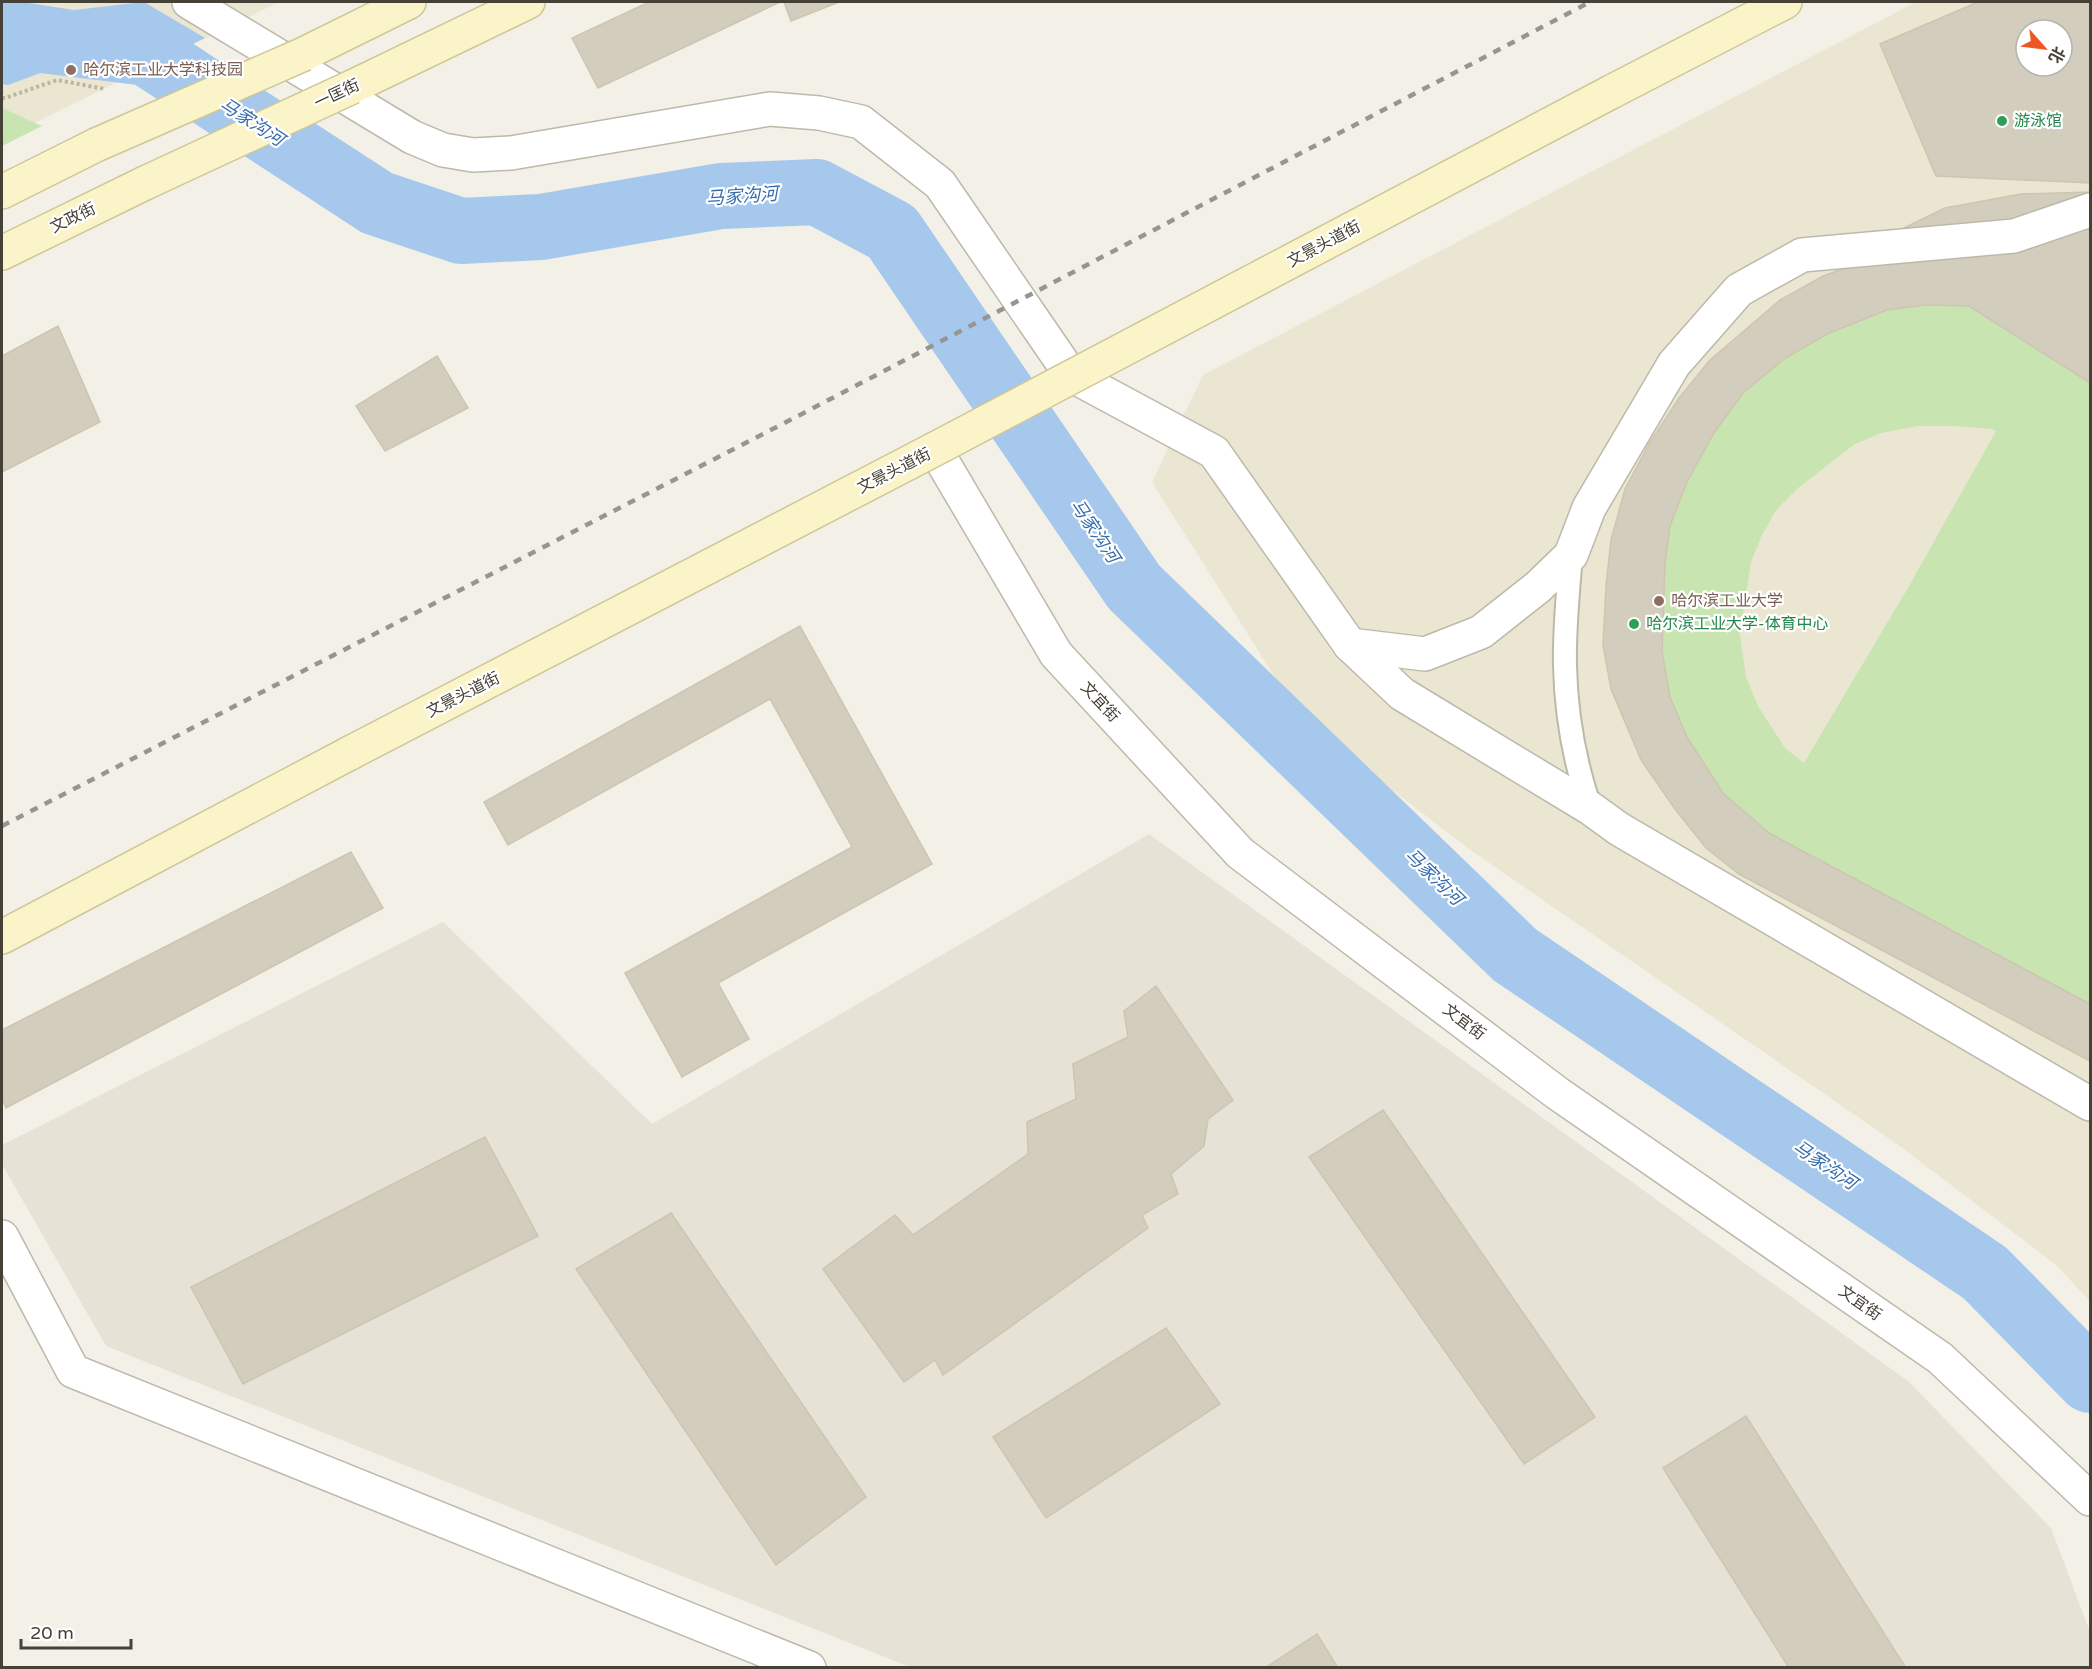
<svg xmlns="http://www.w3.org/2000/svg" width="2092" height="1669" font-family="'Varela Round','Noto Sans SC',sans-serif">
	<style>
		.residential { fill: #e6e2d5 }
		.education { fill: #ebe6d1; fill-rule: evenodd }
		.green { fill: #c8e5b1; fill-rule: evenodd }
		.water { fill: #a6c8ec }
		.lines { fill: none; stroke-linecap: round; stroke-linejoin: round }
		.river { stroke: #a6c8ec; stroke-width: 66 }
		.building { fill: #d3cdbd; stroke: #cec5b0; stroke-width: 1.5; fill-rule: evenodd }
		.lane-casing { stroke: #bdb9aa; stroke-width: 26 }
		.street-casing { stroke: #bdb9aa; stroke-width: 36 }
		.secondary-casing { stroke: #d0c798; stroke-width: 36 }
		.path { stroke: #beb69c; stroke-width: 4; stroke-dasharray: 3 3; stroke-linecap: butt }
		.lane { stroke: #fff; stroke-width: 22 }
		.street { stroke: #fff; stroke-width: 33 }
		.secondary { stroke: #fbf4c8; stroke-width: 33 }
		.rail { stroke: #959595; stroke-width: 4.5; stroke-dasharray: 8 8; stroke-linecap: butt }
		.secondary-bridge-casing { stroke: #d0c798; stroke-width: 36; stroke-linecap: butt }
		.secondary-bridge { stroke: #fbf4c8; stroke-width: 33 }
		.education-dot { fill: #8d6e63; stroke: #fff; stroke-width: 2 }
		.leisure-dot { fill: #2e9e5b; stroke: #fff; stroke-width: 2 }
		.labels { text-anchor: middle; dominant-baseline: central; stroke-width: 4.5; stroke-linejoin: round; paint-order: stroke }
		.education-label { font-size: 16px; fill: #785e54; stroke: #fff; text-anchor: start }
		.street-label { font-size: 16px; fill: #454136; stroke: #fff }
		.leisure-label { font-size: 16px; fill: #27864d; stroke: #fff; text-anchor: start }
		.water-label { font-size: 18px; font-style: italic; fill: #356dab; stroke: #fff }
	</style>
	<rect width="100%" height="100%" fill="#f2f0e7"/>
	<path class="residential" d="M1149,834L1908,1381L2051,1528L2090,1632V1667H910L106,1346L2,1164V1145L443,922L652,1124Z"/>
	<g class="education">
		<path d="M2,2H279L2,139Z"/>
		<path d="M1916,2H2090V1301L2055,1264L1897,1144L1469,849L1302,720L1152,482L1203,375ZM2026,30H2062V66H2026Z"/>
	</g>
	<g class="green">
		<path d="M2,108L42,126L2,146Z"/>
		<path d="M1926,305L1969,306L2090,383V1004L1769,833L1723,793L1687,737L1670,697L1662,651L1665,563L1670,526L1687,482L1714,433L1743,393L1784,359L1827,334L1887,310ZM1918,426H1954L1991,429L1996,431L1909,586L1804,763L1785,748L1758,706L1746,677L1740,634L1751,562L1762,535L1776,510L1798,488L1855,444L1881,433Z"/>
	</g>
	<path class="water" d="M2,2H22L74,10L144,2L205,38L120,79L62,65L8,85L2,84Z"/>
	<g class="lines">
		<path class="river" d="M2,35L147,53L377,203L461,231L541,227L721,196L817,192L892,232L1134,587L1515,955L1985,1273L2090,1380"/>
	</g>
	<g class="building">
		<path d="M649,2H780L598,88L572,38Z"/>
		<path d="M784,2H839L791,21Z"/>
		<path d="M1978,2H2090V183L1936,176L1880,44ZM2026,30H2062V66H2026Z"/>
		<path d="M2090,192V383L1969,306L1926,305L1887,310L1827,334L1784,359L1743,393L1714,433L1687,482L1670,526L1665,563L1662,651L1670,697L1687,737L1723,793L1769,833L2090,1004V1061L1739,874L1706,848L1675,809L1641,760L1611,689L1603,645L1606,586L1611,540L1625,489L1649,444L1679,398L1710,360L1780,300L1823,276L1860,263L1879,240L1945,208L2021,194Z"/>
		<path d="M58,326L100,422L2,472V356Z"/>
		<path d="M437,356L468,408L385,451L356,406Z"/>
		<path d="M800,626L932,864L718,983L749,1039L682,1077L625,973L852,847L770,699L508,845L484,802Z"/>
		<path d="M351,852L383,908L6,1108L2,1098V1030Z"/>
		<path d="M1156,986L1233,1100L1208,1119L1204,1146L1171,1174L1178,1194L1142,1215L1148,1228L943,1375L935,1360L904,1382L823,1269L895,1215L913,1235L1028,1154L1027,1122L1076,1099L1073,1064L1128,1037L1124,1011Z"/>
		<path d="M1383,1110L1595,1417L1524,1464L1309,1157Z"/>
		<path d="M485,1137L538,1236L243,1384L191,1287Z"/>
		<path d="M671,1213L866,1497L776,1565L576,1269Z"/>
		<path d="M1166,1328L1220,1404L1046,1518L993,1437Z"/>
		<path d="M1746,1416L1906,1668H1789L1663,1468Z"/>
		<path d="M1317,1634L1338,1668H1265Z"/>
	</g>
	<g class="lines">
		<g class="lane-casing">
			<path id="lane" d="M1571,555C1568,592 1564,630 1565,666C1566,714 1575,763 1590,808"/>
		</g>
		<g class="street-casing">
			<g id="street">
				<path d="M189,2L412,137L443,150L473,155L511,153L770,109L819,113L861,122L940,184L1071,375L1214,452L1350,645L1402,694L1590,808L1619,829L2090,1104"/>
				<path d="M935,449L1056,654L1240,853L1557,1093L1940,1358L2090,1499"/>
				<path d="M1350,645L1425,654L1481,632L1538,587L1571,555L1589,508L1674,364L1739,290L1802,255L2014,236L2090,210"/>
				<path d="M2,1237L73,1371L809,1668"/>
			</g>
		</g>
		<g class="secondary-casing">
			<g id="secondary">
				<path d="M304,54L409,2"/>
				<path d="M352,87L528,2"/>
				<path d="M1611,92L1785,2"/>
				<path d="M2,192L96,145"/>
				<path d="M2,253L145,183"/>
				<path d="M2,937L350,753"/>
			</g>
		</g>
		<path class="path" d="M2,98H5L57,80L105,89"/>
		<use href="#lane" class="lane"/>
		<use href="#street" class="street"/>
		<use href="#secondary" class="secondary"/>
		<path class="rail" d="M2,826L796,417L1590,2"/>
		<g class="secondary-bridge-casing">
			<g id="secondary-bridge">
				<path d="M96,145L304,54"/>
				<path d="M145,183L352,87"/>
				<path d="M350,753L935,449L1611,92"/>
			</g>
		</g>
		<use href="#secondary-bridge" class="secondary-bridge"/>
	</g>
	<g class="education-dot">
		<circle cx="71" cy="70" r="6"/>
		<circle cx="1659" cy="601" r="6"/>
	</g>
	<g class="leisure-dot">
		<circle cx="2002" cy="121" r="6"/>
		<circle cx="1634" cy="624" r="6"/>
	</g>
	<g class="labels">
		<g class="education-label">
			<text x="83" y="70">哈尔滨工业大学科技园</text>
			<text x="1671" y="601">哈尔滨工业大学</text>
		</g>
		<g class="street-label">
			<text transform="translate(337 94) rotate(-25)">一匡街</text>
			<text transform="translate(73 218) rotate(-26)">文政街</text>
			<text transform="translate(1324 244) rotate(-28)">文景头道街</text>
			<text transform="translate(894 471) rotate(-27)">文景头道街</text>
			<text transform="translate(463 695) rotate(-27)">文景头道街</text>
			<text transform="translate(1100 702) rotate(47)">文宜街</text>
			<text transform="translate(1464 1022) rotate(37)">文宜街</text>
			<text transform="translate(1860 1303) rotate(35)">文宜街</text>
		</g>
		<g class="leisure-label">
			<text x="2014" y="121">游泳馆</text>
			<text x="1646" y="624">哈尔滨工业大学-体育中心</text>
		</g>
		<g class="water-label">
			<text transform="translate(252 122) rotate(33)">马家沟河</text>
			<text transform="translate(742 196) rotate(-4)">马家沟河</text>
			<text transform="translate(1095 531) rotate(56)">马家沟河</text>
			<text transform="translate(1434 877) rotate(44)">马家沟河</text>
			<text transform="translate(1825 1165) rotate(34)">马家沟河</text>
		</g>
	</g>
	<rect width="2092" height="1669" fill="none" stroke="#454136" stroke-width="6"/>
	<g transform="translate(2044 48) rotate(118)"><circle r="28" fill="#ffffff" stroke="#b5b3af" stroke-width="1.5"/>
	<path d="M0-4.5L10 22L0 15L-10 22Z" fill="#ee5622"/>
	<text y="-9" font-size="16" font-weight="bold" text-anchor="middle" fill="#454136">北</text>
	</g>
	<path d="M21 1639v9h110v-9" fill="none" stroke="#454136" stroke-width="3"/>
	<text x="30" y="1639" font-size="18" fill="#454136" stroke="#ffffff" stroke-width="4.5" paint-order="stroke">20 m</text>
</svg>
